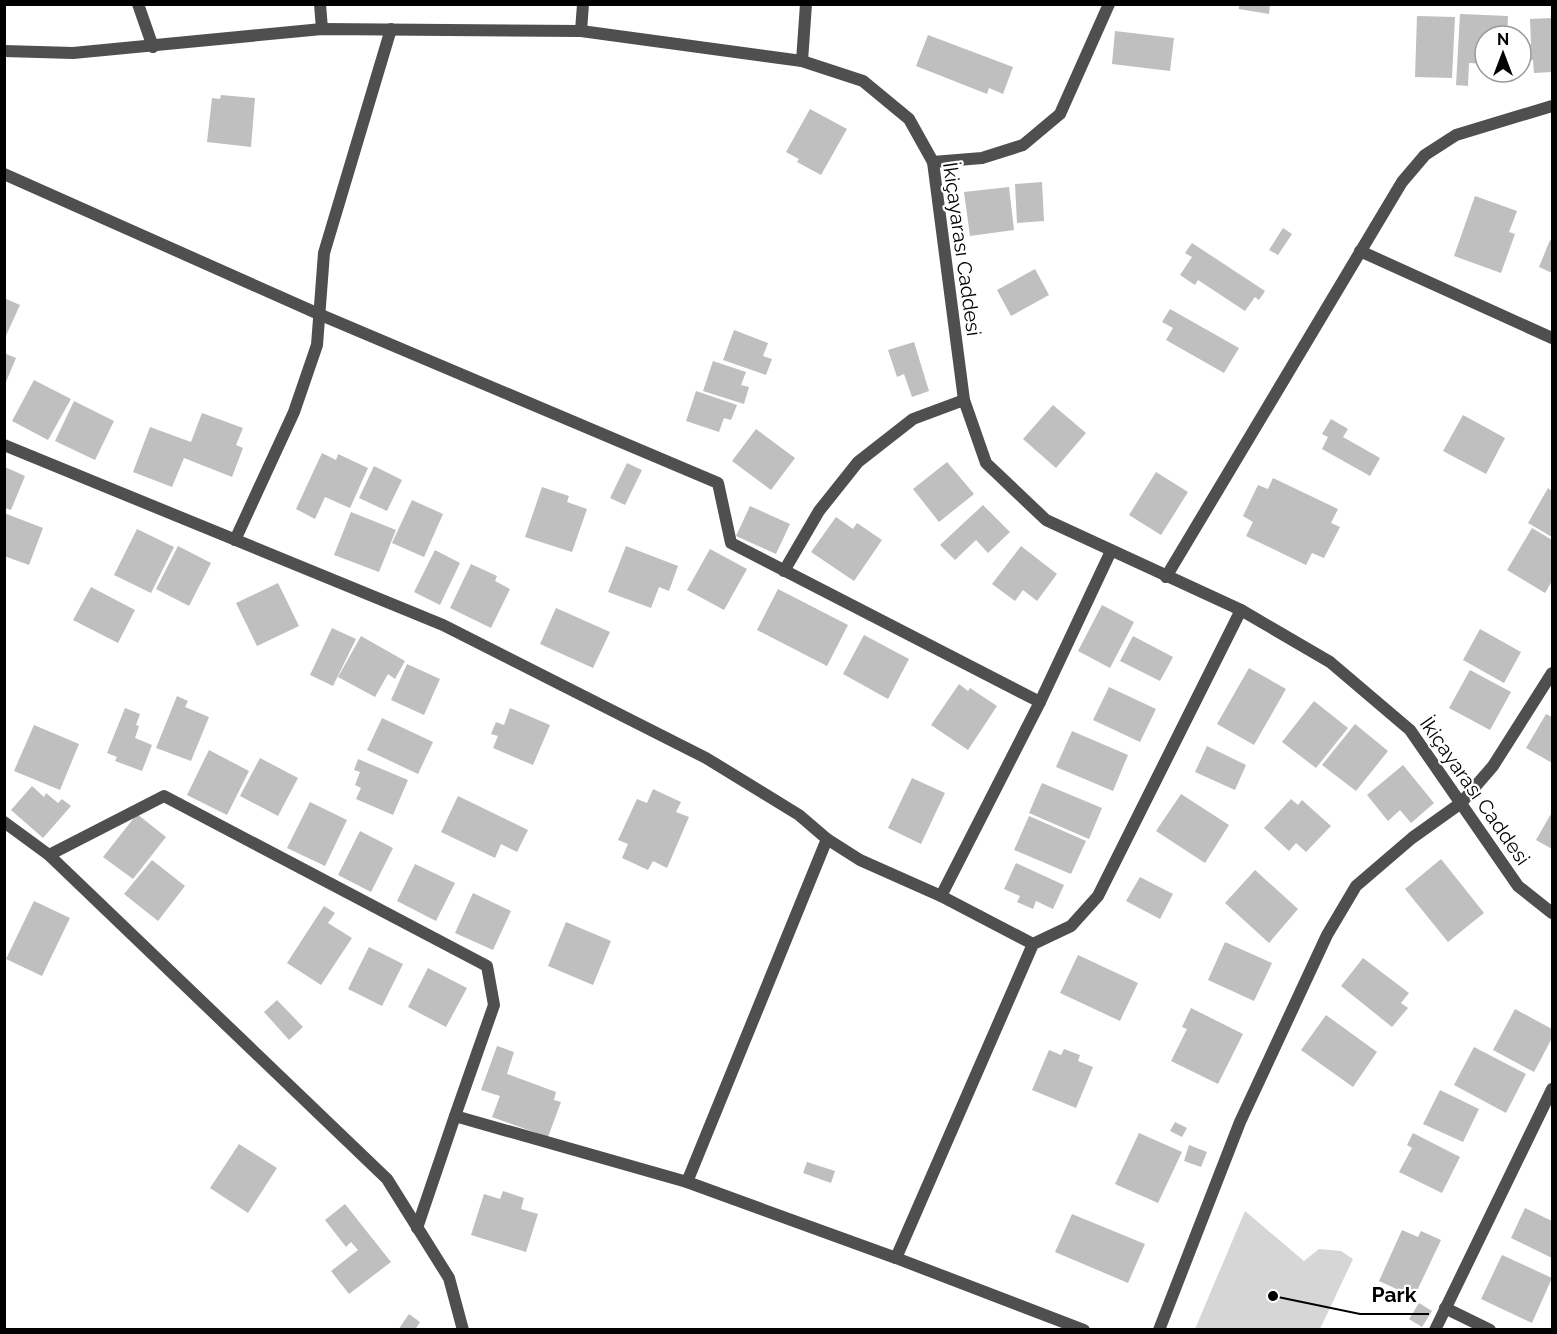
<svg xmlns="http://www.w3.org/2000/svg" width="1557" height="1334" font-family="Raleway,sans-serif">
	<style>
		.green { fill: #d6d6d6 }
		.building { fill: #bfbfbf }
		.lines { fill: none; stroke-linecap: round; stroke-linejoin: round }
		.minor { stroke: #4f4f4f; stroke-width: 12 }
		.tertiary { stroke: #4f4f4f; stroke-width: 12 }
		.labels { text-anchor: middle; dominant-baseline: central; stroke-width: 4.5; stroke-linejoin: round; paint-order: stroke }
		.street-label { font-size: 20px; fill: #000; stroke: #fff }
		.leader { fill: none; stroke: #000; stroke-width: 2 }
		.callout-dot { fill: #000; stroke: #fff; stroke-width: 2 }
		.callout-label { font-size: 21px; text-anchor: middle; font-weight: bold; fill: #000; stroke: #fff; stroke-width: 4.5; stroke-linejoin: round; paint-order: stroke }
	</style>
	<rect width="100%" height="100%" fill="#fff"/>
	<path class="green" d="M1245,1211L1304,1261L1319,1249L1341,1251L1353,1259L1320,1329H1195Z"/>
	<g class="building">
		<path d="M1239,4H1270L1269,14L1239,9Z"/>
		<path d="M1460,14L1508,16L1507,36H1485V64L1469,63L1468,86L1456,85Z"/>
		<path d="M1417,16L1455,17L1452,78L1415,77Z"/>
		<path d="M1552,18V72L1534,73L1533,60L1524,61L1523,45L1531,44L1530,19Z"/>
		<path d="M1115,31L1174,38L1170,71L1112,64Z"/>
		<path d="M928,35L1013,67L1003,94L989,88L987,94L916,66Z"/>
		<path d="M221,95L255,98L251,147L207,142L212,98L220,99Z"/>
		<path d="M810,109L847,129L821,175L797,162L799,159L786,152Z"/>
		<path d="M1042,182L1044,221L1017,223L1015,184Z"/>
		<path d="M1009,187L1014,230L970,236L964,192Z"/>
		<path d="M1475,196L1517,211L1509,232L1515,234L1501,273L1454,256Z"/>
		<path d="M1283,228L1292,234L1278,255L1269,250Z"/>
		<path d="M1550,240L1552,241V273L1539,267Z"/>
		<path d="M1192,243L1265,291L1259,300L1255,297L1245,311L1198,280L1195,285L1180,275L1192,257L1185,253Z"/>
		<path d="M1035,269L1049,295L1011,316L997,290Z"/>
		<path d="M4,298L20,305L4,340Z"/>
		<path d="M1170,309L1239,348L1224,373L1166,340L1173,328L1162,322Z"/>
		<path d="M734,330L768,343L763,356L772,359L766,375L723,360Z"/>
		<path d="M914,342L929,391L912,397L904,374L897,377L888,350Z"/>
		<path d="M4,353L16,358L6,382L4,381Z"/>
		<path d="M713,361L746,372L741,385L749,387L744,404L703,391Z"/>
		<path d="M34,380L71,399L48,440L12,421Z"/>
		<path d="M696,391L737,405L731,420L724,418L719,432L686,421Z"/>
		<path d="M74,401L114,421L95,460L55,441Z"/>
		<path d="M1053,405L1086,433L1056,468L1023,439Z"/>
		<path d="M202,413L243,428L236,445L243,448L232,477L184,458L172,487L133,472L150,427L191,442Z"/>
		<path d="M1463,415L1505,438L1486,474L1443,451Z"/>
		<path d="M1331,419L1348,429L1343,437L1380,458L1370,476L1322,449L1328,437L1322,434Z"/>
		<path d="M756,429L795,458L771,490L732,461Z"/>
		<path d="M322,453L336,460L338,454L368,468L350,508L325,497L315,519L296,509Z"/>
		<path d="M947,462L974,494L939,522L913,489Z"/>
		<path d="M627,463L642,470L625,505L610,498Z"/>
		<path d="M374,466L402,480L387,511L359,498Z"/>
		<path d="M5,467L25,476L11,510L5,508Z"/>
		<path d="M1156,472L1188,492L1161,535L1129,515Z"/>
		<path d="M1273,478L1338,509L1331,523L1340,527L1324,558L1312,553L1306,565L1246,536L1253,522L1243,516L1258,485L1268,489Z"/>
		<path d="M542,487L569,496L567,502L587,509L572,552L525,537Z"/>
		<path d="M1548,488L1552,491V537L1528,523Z"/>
		<path d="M412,500L443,514L424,557L392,543Z"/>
		<path d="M983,505L1010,532L988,553L976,540L955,560L940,545Z"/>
		<path d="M750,506L790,524L776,554L736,536Z"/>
		<path d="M351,512L396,530L379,572L334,555Z"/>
		<path d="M4,513L43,528L29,565L4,556Z"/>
		<path d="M836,517L853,529L857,523L882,540L854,581L811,552Z"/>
		<path d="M1532,528L1552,540V581L1545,593L1507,570Z"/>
		<path d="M137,529L174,547L151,593L114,575Z"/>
		<path d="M178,546L211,563L189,606L156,589Z"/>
		<path d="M626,546L678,566L669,591L659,587L651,608L608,592Z"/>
		<path d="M1021,546L1057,574L1037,601L1023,590L1015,601L992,584Z"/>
		<path d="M710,549L747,569L724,610L687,590Z"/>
		<path d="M435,550L460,563L440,605L414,592Z"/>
		<path d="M471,564L497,576L495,581L510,589L491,628L450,608Z"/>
		<path d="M278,583L299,626L257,646L236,603Z"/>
		<path d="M91,587L135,610L118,643L73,620Z"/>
		<path d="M778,589L848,625L827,666L757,630Z"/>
		<path d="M1102,605L1134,622L1110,668L1078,651Z"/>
		<path d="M556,608L610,632L593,668L540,644Z"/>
		<path d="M332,628L356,639L333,686L310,675Z"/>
		<path d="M1480,629L1521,652L1504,683L1463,660Z"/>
		<path d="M864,635L909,659L888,699L843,674Z"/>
		<path d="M361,636L405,661L395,679L388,674L375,697L338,677Z"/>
		<path d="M1133,636L1173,657L1160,681L1120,661Z"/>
		<path d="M407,664L440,679L424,715L391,700Z"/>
		<path d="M1249,668L1286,689L1254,745L1217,724Z"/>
		<path d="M1470,670L1511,692L1490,730L1449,708Z"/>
		<path d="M959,684L968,691L970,688L997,706L968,750L931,725Z"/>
		<path d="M1109,687L1156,709L1140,742L1093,720Z"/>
		<path d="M177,696L188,701L185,707L209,717L191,761L156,748Z"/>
		<path d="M1314,701L1348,728L1316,768L1282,742Z"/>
		<path d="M125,708L140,714L136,725L139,726L135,738L152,745L142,771L115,761L117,757L107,753Z"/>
		<path d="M510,708L550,725L533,765L493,748L498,736L491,734L496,722L504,725Z"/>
		<path d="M1546,714L1552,717V763L1526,748Z"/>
		<path d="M382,718L433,742L418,774L367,750Z"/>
		<path d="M1355,724L1388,751L1356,791L1322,765Z"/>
		<path d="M34,725L79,744L60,790L14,771Z"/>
		<path d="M1072,731L1128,755L1113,791L1056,767Z"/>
		<path d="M1207,746L1246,765L1235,790L1195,772Z"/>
		<path d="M209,750L249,771L227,815L187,795Z"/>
		<path d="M260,758L298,778L278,816L240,796Z"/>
		<path d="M358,759L408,780L393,815L356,799L361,788L355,785L360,772L354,770Z"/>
		<path d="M1403,765L1434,803L1411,823L1400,810L1388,821L1367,795Z"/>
		<path d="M912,778L945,793L921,844L888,828Z"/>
		<path d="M1042,783L1102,808L1089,839L1029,813Z"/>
		<path d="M32,786L44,797L46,793L58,803L62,799L71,806L43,838L11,810Z"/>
		<path d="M653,789L681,802L676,812L689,817L667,868L653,861L648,870L622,858L628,844L618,840L637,799L647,803Z"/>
		<path d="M1181,794L1229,825L1205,863L1156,831Z"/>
		<path d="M458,796L528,830L517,852L501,844L495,858L441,832Z"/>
		<path d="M1291,799L1298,805L1302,800L1331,826L1306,852L1296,843L1289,851L1264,828Z"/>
		<path d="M310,802L347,820L325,866L287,848Z"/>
		<path d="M1552,812V849L1536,840Z"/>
		<path d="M137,814L166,837L133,879L103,857Z"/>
		<path d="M1029,816L1086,841L1071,874L1014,850Z"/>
		<path d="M360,831L393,848L371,892L338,875Z"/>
		<path d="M1441,859L1484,913L1448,942L1405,889Z"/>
		<path d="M152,860L185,886L158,921L124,894Z"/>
		<path d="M1016,863L1064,885L1053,909L1036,901L1033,909L1017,902L1020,896L1004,889Z"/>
		<path d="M415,864L455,883L436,921L397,901Z"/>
		<path d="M1255,870L1298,909L1269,943L1225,903Z"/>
		<path d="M1140,877L1173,894L1160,919L1126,901Z"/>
		<path d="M473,893L511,911L493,950L455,933Z"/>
		<path d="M34,901L70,918L42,976L6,959Z"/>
		<path d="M324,906L335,913L328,923L352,938L321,985L287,963Z"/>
		<path d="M566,922L611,941L593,985L548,966Z"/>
		<path d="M1225,942L1272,963L1254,1001L1208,980Z"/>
		<path d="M369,947L403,964L382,1006L348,989Z"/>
		<path d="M1078,955L1138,983L1120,1021L1060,993Z"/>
		<path d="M1363,958L1409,993L1401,1003L1408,1008L1392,1027L1341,986Z"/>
		<path d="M428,968L467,988L446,1027L408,1007Z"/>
		<path d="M277,1000L303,1027L289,1040L264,1012Z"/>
		<path d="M1191,1008L1243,1034L1218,1084L1171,1061L1187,1029L1182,1027Z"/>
		<path d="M1515,1009L1552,1029V1038L1534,1072L1493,1050Z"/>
		<path d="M1326,1015L1377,1052L1353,1087L1301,1050Z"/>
		<path d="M497,1046L514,1052L507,1074L556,1092L554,1100L561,1102L548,1137L492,1117L500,1096L481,1090Z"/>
		<path d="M1474,1047L1526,1074L1506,1113L1454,1085Z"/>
		<path d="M1064,1049L1080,1055L1078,1061L1093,1067L1076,1108L1032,1090L1049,1050L1061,1055Z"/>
		<path d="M1440,1090L1479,1109L1463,1142L1423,1124Z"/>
		<path d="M1175,1122L1187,1128L1182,1137L1170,1131Z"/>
		<path d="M1139,1133L1182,1152L1158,1203L1115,1184Z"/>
		<path d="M1413,1133L1460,1157L1442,1193L1399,1172L1412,1148L1407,1145Z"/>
		<path d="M239,1144L277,1168L248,1213L210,1188Z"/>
		<path d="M1189,1145L1207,1152L1201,1167L1184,1161Z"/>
		<path d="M807,1162L835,1171L831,1183L803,1173Z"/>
		<path d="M503,1191L524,1198L521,1209L538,1214L526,1252L471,1235L484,1194L500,1199Z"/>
		<path d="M345,1204L391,1262L349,1294L331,1271L358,1250L351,1242L346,1247L325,1220Z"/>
		<path d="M1525,1208L1552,1221V1258L1511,1238Z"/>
		<path d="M1072,1214L1145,1244L1128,1283L1055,1252Z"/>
		<path d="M1402,1230L1418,1237L1421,1231L1441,1240L1414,1297L1379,1281Z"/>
		<path d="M1502,1255L1552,1278L1532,1323L1481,1299Z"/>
		<path d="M1419,1303L1432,1311L1422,1327L1409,1319Z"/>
		<path d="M409,1314L420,1322L415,1330H398Z"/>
	</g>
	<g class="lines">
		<g class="minor">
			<path d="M138,4L153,47"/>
			<path d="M320,4L322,29"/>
			<path d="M581,31L583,4"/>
			<path d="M802,61L806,4"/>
			<path d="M933,162L982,158L1023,145L1060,114L1109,4"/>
			<path d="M4,174L321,315L718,483L731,543L1040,702"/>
			<path d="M1360,251L1552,338"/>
			<path d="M4,445L443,625L706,758L799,815L827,839L687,1182L455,1116L417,1228"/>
			<path d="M235,540L294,412L317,345L324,253L391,29"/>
			<path d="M784,571L819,511L858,462L913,419L964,400"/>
			<path d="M1166,577L1402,182L1425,155L1456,135L1552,106"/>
			<path d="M4,822L49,855L387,1179L449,1278L463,1330"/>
			<path d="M827,839L860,860L941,896L1033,944"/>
			<path d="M49,855L164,796L487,966L494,1005L455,1116"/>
			<path d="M941,896L1040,702L1111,551"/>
			<path d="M687,1182L896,1258L1033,944L1071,926L1098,896L1241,610"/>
			<path d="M896,1258L1084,1330"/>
			<path d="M1445,1308L1490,1330"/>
			<path d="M1159,1330L1240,1122L1327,935L1356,886L1412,838L1461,803L1493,766L1552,673"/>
			<path d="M1435,1330L1552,1089"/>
		</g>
		<path class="tertiary" d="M4,51L73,53L322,29L581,31L802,61L863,81L909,119L933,162L964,400L986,463L1046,520L1241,610L1330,662L1410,730L1518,886L1552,913"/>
	</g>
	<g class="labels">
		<g class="street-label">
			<text transform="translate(962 249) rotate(82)">İkiçayarası Caddesi</text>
			<text transform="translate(1475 791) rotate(55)">İkiçayarası Caddesi</text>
		</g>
	</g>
	<path class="leader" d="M1273 1296L1360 1314H1429"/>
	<circle class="callout-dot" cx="1273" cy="1296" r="6"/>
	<g class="callout-label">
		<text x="1394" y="1302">Park</text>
	</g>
	<rect width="1557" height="1334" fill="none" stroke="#000000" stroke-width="12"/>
	<g transform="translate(1503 54)"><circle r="28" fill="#ffffff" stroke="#999999" stroke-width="1.5"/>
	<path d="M0-4.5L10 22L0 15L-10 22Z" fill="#000000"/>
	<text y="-9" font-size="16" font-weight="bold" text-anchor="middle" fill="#000000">N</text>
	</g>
</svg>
